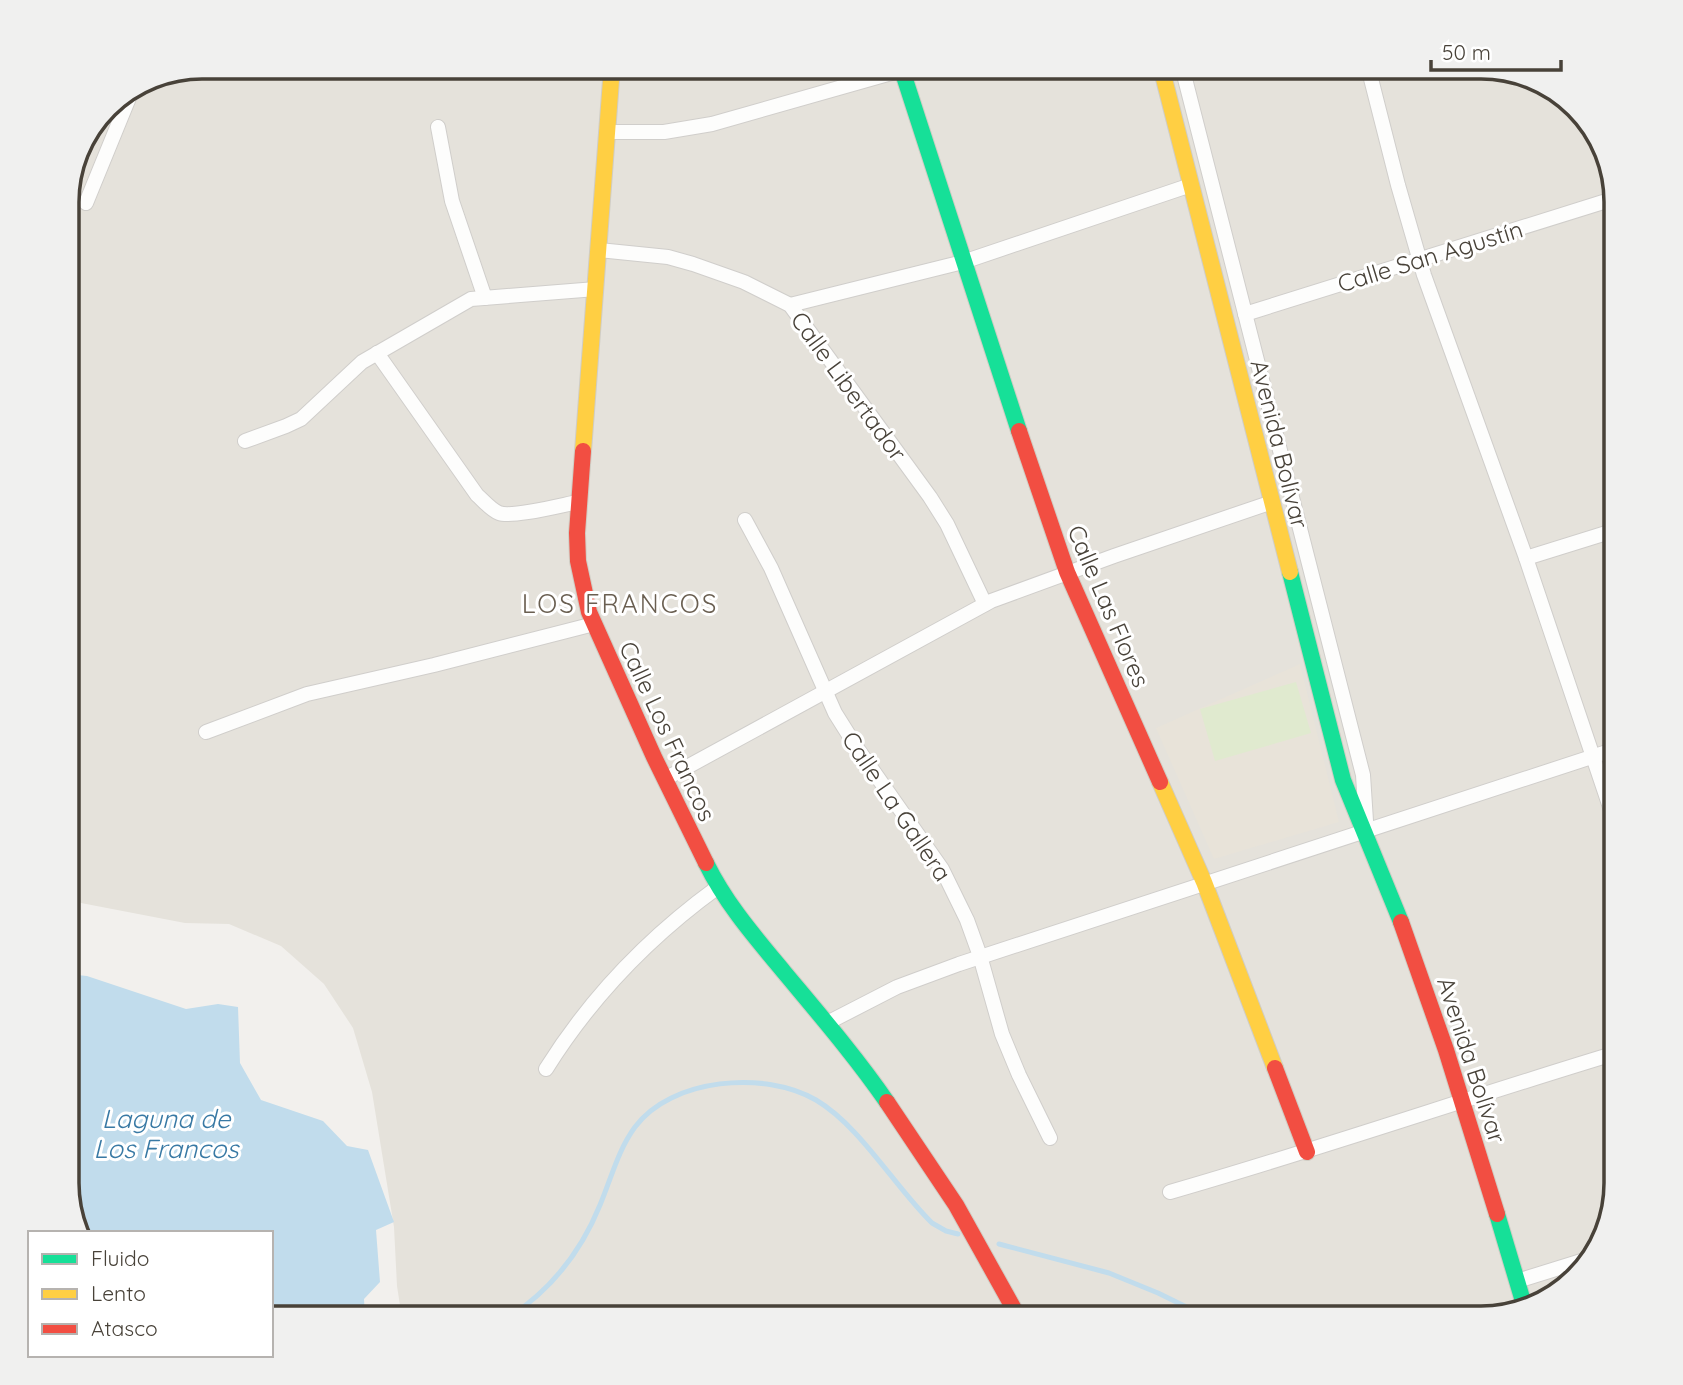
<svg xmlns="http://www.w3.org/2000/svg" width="1683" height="1385" font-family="Quicksand,sans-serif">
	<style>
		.residential { fill: #e5e2db }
		.education { fill: #e8e3d9 }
		.green { fill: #e0eacf }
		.water { fill: #c1dcec }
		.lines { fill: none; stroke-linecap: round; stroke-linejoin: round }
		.stream { stroke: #c1dcec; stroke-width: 5 }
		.street-casing { stroke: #d0cecb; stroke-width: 16 }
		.fast-casing { stroke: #d0cdc4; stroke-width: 18 }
		.slow-casing { stroke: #d0cdc4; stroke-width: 18 }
		.jam-casing { stroke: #d0cdc4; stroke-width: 18 }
		.street { stroke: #fdfdfc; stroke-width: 14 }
		.fast { stroke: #16e098; stroke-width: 16 }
		.slow { stroke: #ffcf43; stroke-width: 16 }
		.jam { stroke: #f24e42; stroke-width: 16 }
		.labels { text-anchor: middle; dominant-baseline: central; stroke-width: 6; stroke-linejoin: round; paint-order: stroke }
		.street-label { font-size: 24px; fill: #484239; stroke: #fff }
		.neighbourhood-label { font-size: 26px; letter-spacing: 2px; fill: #6a5f51; stroke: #fff }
		.water-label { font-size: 26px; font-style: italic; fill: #3879a4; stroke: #fff }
		.rim { fill: none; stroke: #484239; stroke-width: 3.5 }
	</style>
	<rect width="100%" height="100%" fill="#f2f0ed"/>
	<path class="residential" d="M202,67H1482L1570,100L1603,142L1616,202V1184L1583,1272L1541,1305L1481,1318H402L397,1286L394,1227L372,1092L353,1028L324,984L281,946L229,924L185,923L81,903L67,894V192L81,141L112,100Z"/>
	<path class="education" d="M1300,664L1339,822L1214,859L1156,728Z"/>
	<path class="green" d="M1296,682L1311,733L1215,761L1200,709Z"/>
	<path class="water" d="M67,974L87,976L186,1009L218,1004L238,1007L240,1063L261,1100L323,1121L347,1146L368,1150L394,1222L376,1230L380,1282L364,1299L365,1318H271V1233H78L67,1192Z"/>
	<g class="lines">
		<g class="stream">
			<path d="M999,1244L1109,1273L1158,1293L1209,1318"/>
			<path d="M508,1318C551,1290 581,1252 600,1205C611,1179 618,1150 635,1127C671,1078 765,1070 816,1100C860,1126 895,1187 932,1223L946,1231L958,1234"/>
		</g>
		<g class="street-casing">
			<g id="street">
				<path d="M1182,67L1363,775L1366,821"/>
				<path d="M1368,67L1398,185L1424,275L1526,558L1616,825"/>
				<path d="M438,127L452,201L485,298"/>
				<path d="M608,132H664L712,124L902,70"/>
				<path d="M86,203L131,93"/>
				<path d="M599,250L668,257L693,264L744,282L790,305L930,497L947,524L985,604"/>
				<path d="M790,305L963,262L1191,185"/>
				<path d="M1245,314L1616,198"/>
				<path d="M377,353L477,495C484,501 491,510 499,513C512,518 562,505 578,502"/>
				<path d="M245,441L286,426L301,419L362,362L471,299L596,289"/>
				<path d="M745,520L771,568L835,713L857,748L942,869L967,920L980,956L1002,1034L1019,1075L1050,1138"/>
				<path d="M1526,558L1616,530"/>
				<path d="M206,732L307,694L434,665L594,624"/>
				<path d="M665,779L991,601L1114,556L1272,502"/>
				<path d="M827,1023L897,987L959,964L1616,749"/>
				<path d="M546,1069C591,997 649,937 718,887"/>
				<path d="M1170,1192C1320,1149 1467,1098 1616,1053"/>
				<path d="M1517,1281L1588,1259"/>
			</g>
		</g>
		<g class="fast-casing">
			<g id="fast">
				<path d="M901,67L1019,431"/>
				<path d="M1290,572L1343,780L1401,922"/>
				<path d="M706,863C726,904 755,937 784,972C819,1014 856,1057 887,1102"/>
				<path d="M1497,1214L1525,1308"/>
			</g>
		</g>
		<g class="slow-casing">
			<g id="slow">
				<path d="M1161,67L1290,572"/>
				<path d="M583,451L612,67"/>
				<path d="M1160,782L1204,882L1275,1068"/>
			</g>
		</g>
		<g class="jam-casing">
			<g id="jam">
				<path d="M1019,431L1067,572L1160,782"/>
				<path d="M583,451L577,533L578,561L589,612L654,757L706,863"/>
				<path d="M1401,922L1446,1050L1497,1214"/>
				<path d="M1275,1068L1307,1152"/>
				<path d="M887,1102L956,1205L1019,1318"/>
			</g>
		</g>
		<use href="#street" class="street"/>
		<use href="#fast" class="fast"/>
		<use href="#slow" class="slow"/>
		<use href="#jam" class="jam"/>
	</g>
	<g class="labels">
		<g class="street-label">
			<text transform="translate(1430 256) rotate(-17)">Calle San Agustín</text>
			<text transform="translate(849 386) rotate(54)">Calle Libertador</text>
			<text transform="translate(1280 444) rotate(76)">Avenida Bolívar</text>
			<text transform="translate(1109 606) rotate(67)">Calle Las Flores</text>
			<text transform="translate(668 731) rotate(65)">Calle Los Francos</text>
			<text transform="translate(897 806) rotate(56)">Calle La Gallera</text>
			<text transform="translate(1472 1060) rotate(72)">Avenida Bolívar</text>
		</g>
		<g class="neighbourhood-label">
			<text x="620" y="603">LOS FRANCOS</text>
		</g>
		<g class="water-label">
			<text x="166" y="1118">Laguna de<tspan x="166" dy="30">Los Francos</tspan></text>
		</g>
	</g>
	<path d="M0 0H1683V1385H0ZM202 79H1481A123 123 0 0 1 1604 202V1183A123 123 0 0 1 1481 1306H202A123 123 0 0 1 79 1183V202A123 123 0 0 1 202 79Z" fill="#f0f0ef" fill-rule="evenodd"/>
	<path class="rim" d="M202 79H1481A123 123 0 0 1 1604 202V1183A123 123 0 0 1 1481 1306H202A123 123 0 0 1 79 1183V202A123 123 0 0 1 202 79Z"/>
	<rect x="28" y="1231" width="245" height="126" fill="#ffffff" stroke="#b6b3b0" stroke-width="2"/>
	<rect x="42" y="1254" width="35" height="10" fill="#16e098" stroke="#b6b3b0" stroke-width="2"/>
	<text x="91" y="1266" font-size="21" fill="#484239">Fluido</text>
	<rect x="42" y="1289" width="35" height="10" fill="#ffcf43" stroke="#b6b3b0" stroke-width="2"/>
	<text x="91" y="1301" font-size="21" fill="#484239">Lento</text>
	<rect x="42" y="1324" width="35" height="10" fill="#f24e42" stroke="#b6b3b0" stroke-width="2"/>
	<text x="91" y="1336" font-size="21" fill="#484239">Atasco</text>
	<path d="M1431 60v10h130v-10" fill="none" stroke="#484239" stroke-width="3.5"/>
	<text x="1442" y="60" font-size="21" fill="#484239" stroke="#ffffff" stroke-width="5" paint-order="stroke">50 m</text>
</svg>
